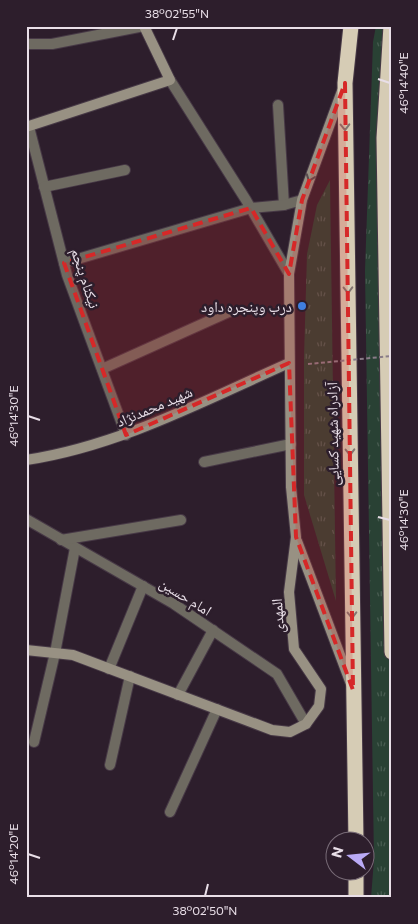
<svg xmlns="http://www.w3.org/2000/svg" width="418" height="924" font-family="Commissioner,'Noto Naskh Arabic',sans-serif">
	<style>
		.grass { fill: url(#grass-tufts) }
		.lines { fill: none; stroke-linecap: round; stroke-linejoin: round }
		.street-casing { stroke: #473946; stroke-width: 12 }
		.secondary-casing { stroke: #473946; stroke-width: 12 }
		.highway-casing { stroke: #473946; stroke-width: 17 }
		.street { stroke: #6e6a61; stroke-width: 10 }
		.secondary { stroke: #989183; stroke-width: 10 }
		.highway { stroke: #d6ccb5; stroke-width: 15 }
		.path-bridge { stroke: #897c88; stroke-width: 2; stroke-dasharray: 4 2.5; stroke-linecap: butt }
		.oneway { stroke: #827570 }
		.oneway2 { stroke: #584c4f }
		.marked { fill: #d62828; fill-opacity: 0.2; stroke: #d62828; stroke-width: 4; stroke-dasharray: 10 6; stroke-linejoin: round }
		.ticks { fill: none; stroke: #e9dfe8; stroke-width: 2 }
		.shop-dot { fill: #3f7fe0; stroke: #2d1e2c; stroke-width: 2 }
		.labels { text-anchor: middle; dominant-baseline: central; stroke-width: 5; stroke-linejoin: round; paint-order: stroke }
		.street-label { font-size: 15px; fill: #e9dfe8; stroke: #2d1e2c }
		.poi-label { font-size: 15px; fill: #e9dfe8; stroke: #2d1e2c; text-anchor: end }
		.neatline { fill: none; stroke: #e9dfe8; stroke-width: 2 }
		.ticks-label { font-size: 12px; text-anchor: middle; fill: #e9dfe8 }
	</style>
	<defs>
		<pattern id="grass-tufts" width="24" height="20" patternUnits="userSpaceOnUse" patternTransform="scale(1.25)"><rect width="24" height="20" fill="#294134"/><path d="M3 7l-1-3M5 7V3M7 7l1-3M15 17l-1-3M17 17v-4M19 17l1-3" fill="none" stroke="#485c51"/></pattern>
	</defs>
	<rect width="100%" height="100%" fill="#2d1e2c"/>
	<g class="grass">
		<path d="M376,26H392V898H371L374,860L365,271L373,42Z"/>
		<path d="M330,180L336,601L304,495V357L307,254L317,205Z"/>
	</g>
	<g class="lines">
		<g class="street-casing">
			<g id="street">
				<path d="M26,44H52L144,26"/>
				<path d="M170,80L246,200L289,274"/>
				<path d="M278,105L284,205"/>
				<path d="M29,127L67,275L126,435"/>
				<path d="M44,187L125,170"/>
				<path d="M64,263L251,208L284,205L302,200"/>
				<path d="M102,369L231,311"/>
				<path d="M204,462L291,444"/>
				<path d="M26,519L174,604L277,674L306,724"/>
				<path d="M61,540L181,520"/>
				<path d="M109,669L143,586"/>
				<path d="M178,695L213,630"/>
				<path d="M34,742L55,653L75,548"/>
				<path d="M110,765L130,676"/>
				<path d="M170,812L217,709"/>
			</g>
		</g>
		<g class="secondary-casing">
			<g id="secondary">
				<path d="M26,127L170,80L144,26"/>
				<path d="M26,460C119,446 203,401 289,363"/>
				<path d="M297,541L351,684"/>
				<path d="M26,650L73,655L272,730L290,732L306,724L319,706L321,689L294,649L289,592L296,537L291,487L289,274L302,200L342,91"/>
			</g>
		</g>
		<g class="highway-casing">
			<g id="highway">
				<path d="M351,26L345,83L356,842"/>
				<path d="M391,26L384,138L392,652"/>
				<path d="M356,898V872"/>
			</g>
		</g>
		<use href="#street" class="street"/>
		<use href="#secondary" class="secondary"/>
		<use href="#highway" class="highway"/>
		<path class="path-bridge" d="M308,364L392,356"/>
	</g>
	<defs><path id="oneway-chevron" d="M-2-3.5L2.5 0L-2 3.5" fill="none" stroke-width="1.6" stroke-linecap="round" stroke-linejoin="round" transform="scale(1.25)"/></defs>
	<g class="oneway">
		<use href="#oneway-chevron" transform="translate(345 127) rotate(89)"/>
		<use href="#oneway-chevron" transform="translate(348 290) rotate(89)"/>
		<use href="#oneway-chevron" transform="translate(350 452) rotate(89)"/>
		<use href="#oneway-chevron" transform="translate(352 615) rotate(89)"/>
	</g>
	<use class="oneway2" href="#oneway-chevron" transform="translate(310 178) rotate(110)"/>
	<path class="marked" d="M345,83L353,690L296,537L289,363L126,435L64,263L251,208L289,274L302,200Z"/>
	<path class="ticks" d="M173,40L177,28M378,79L390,83M28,416L40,420M378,517L390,520M28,854L40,858M205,896L208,884"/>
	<circle class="shop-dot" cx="302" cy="306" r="5"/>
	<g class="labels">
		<g class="street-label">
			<text transform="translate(86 278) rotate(72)">نیکنام پنجم</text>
			<text transform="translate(154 406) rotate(-23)">شهید محمدنژاد</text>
			<text transform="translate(332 434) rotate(-91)">آزادراه شهید کسایی</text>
			<text transform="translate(186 596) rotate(32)">امام حسین</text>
			<text transform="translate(277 616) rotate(-94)">المهدی</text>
		</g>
		<g class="poi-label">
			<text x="292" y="306">درب وپنجره داود</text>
		</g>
	</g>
	<rect width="418" height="924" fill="none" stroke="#2d1e2c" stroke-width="55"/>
	<g transform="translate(350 856) rotate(286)"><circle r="24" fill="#2d1e2c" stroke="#786b77"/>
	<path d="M0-4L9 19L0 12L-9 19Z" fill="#baaaf6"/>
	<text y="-8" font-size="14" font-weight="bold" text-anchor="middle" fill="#e9dfe8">N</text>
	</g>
	<rect x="28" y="28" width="362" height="868" class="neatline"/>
	<g class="ticks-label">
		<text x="177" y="18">38°02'55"N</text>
		<text transform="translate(404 83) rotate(-90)" y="4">46°14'40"E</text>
		<text transform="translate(14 416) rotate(-90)" y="4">46°14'30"E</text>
		<text transform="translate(404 520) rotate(-90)" y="4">46°14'30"E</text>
		<text transform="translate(14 854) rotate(-90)" y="4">46°14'20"E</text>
		<text x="205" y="915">38°02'50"N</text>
	</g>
</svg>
